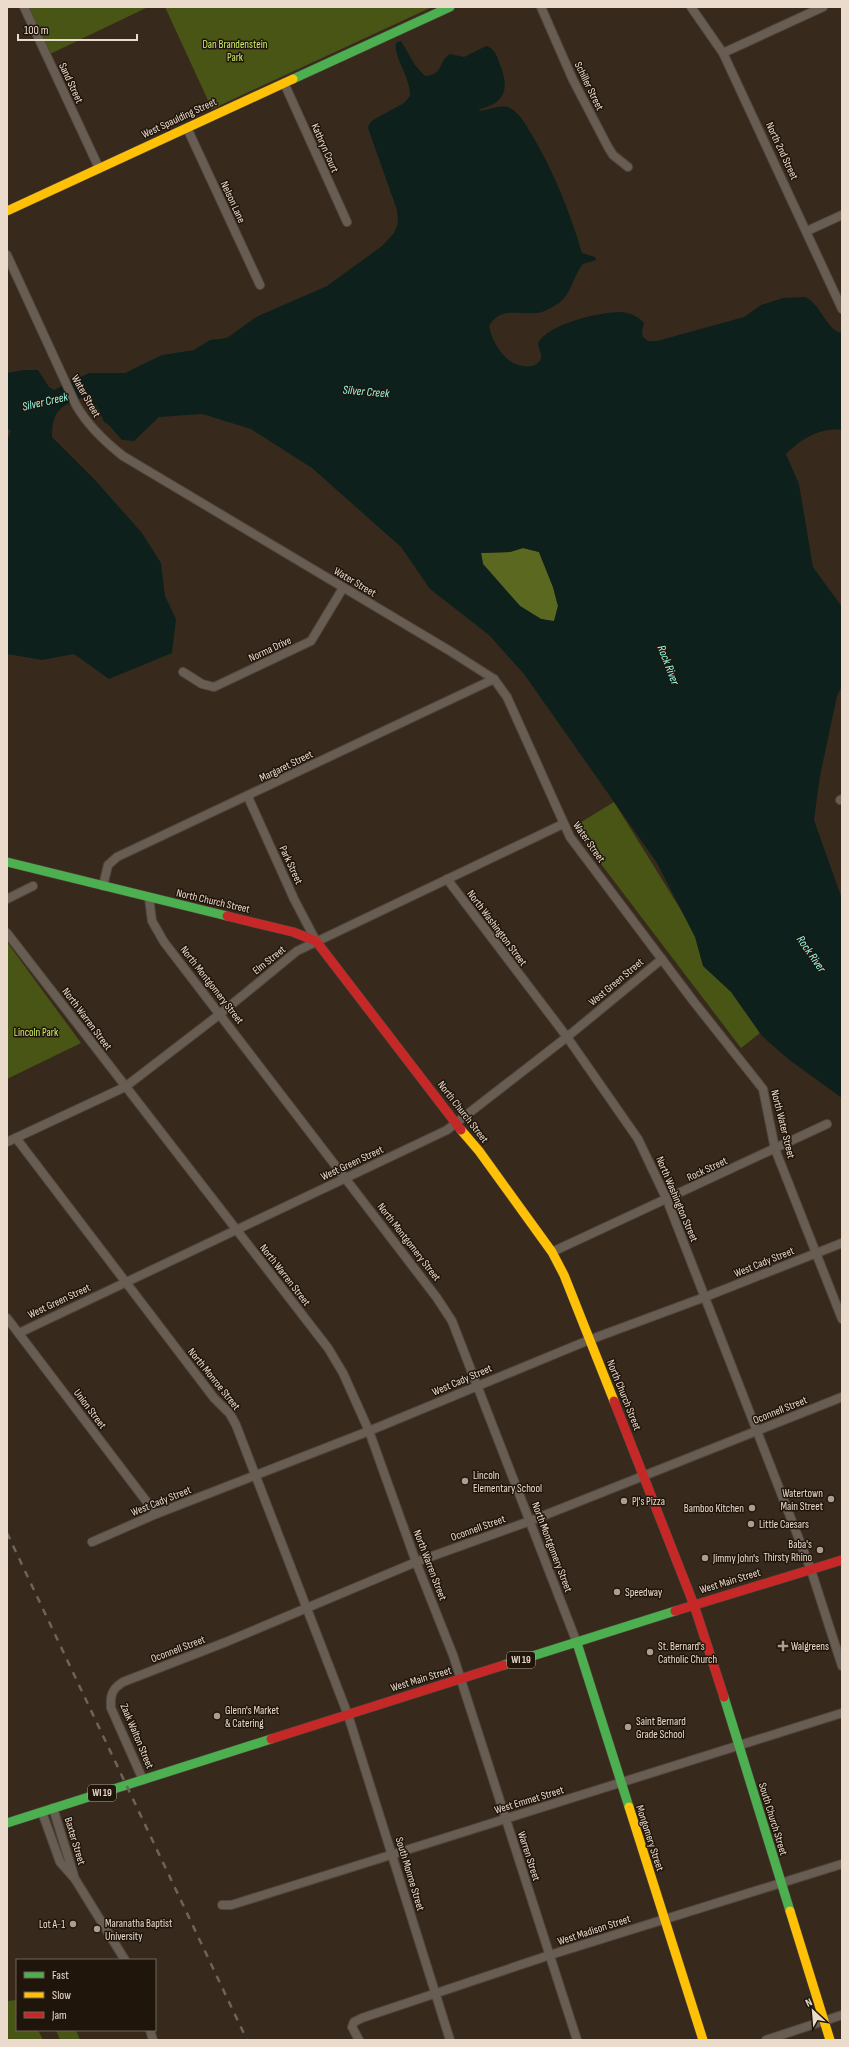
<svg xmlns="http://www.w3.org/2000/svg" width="849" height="2047" font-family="'Sofia Sans Condensed',sans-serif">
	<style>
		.green { fill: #485515 }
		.forest { fill: #5a691f }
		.water { fill: #0e201c; fill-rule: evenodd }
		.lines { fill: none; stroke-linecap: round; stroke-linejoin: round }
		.street-casing { stroke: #53473d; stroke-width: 10 }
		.fast-casing { stroke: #53473d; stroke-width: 10 }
		.slow-casing { stroke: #53473d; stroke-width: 10 }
		.jam-casing { stroke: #53473d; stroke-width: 10 }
		.street { stroke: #685d53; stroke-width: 8 }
		.fast { stroke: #4caf50; stroke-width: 9 }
		.slow { stroke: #ffc107; stroke-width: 9 }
		.jam { stroke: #c62828; stroke-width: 9 }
		.rail { stroke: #6d635a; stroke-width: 2.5; stroke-dasharray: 7 7; stroke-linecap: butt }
		.poi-dot { fill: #ac9d8f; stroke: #20150b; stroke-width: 1.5 }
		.labels { text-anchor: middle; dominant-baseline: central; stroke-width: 3; stroke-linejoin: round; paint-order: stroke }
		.shield { fill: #20150b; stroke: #aea093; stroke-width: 1 }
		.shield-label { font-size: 10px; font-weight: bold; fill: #ebdbcd }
		.park-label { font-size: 11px; fill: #ccef66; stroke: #20150b }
		.street-label { font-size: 11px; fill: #ebdbcd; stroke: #20150b }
		.poi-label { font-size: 11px; fill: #ebdbcd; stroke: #20150b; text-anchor: start }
		.water-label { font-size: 12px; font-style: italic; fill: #93fbe9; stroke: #20150b }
	</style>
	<rect width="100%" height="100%" fill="#372a1d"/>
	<g class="green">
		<path d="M28,7H148L50,54Z"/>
		<path d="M165,7H432L212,109Z"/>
		<path d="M614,802L697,936L760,1033L741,1048L579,835L578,824Z"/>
		<path d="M7,942L81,1043L7,1079Z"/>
		<path d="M17,2000V2030H38L43,2040H7V2001Z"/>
		<path d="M56,2030H76L80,2040H60Z"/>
	</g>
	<path class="forest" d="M523,548L539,552L553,587L558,606L554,622L541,619L520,606L483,564L481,553L510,552Z"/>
	<path class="water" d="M401,41L415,65L425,76C444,75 438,61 450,54L464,57L486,46C494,48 497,55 499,62C509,85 508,103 480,109L479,111C489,110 503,103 512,109C521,115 527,127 532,135C554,172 570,212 582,253L595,257L596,260L583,264C573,276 572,293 559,303C553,307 543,313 536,313C518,315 501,306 489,326C493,346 509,370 532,366C536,365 540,362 541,358C542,353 538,348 538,343C548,324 599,312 620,312C629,312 638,316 644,323L642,331L643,337L648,341H657L744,317L761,305L783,298L804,297C820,301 826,331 842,333V430C820,427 801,439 786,454L799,484L813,567L842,607V686L837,696L820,776L814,820L842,899V1098L788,1059L762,1036L731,992L703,966L695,937L657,863L524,674L489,635L430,589L401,547L312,468L251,429L202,414L159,417L134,441L122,440L109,425L104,422L99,410L87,396C63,405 52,408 52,437L95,480L142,533L161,563L165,596L176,619L172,653L109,679L74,654L42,660L7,654V440L11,431L7,428V373L24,370H38L49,387L54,390L89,373H125L162,355L194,350L210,340L227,338L256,317L327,286L382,246L394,233L398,223L397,210L368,128L369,124L373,120L404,103L410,96C411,78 393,56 396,43ZM523,548L539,552L553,587L558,606L554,621L541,619L520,606L483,564L481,553L510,552Z"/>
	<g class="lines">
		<g class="street-casing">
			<g id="street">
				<path d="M24,7L99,168"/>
				<path d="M541,7L573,80L608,147L613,155L628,167"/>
				<path d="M691,7L723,53L842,309"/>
				<path d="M723,53L823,7"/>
				<path d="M284,83L347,222"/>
				<path d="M187,128L260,285"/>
				<path d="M807,231L842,215"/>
				<path d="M7,255L76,405C88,426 104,441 123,456L450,651L494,679L507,697L570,837L694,1002L763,1089L775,1149L842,1319"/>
				<path d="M183,672L202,684L214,687L311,641L343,588"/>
				<path d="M248,797L294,899L316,941"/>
				<path d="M840,800L842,799"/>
				<path d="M447,879L567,1037L638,1139L667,1200L811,1570L842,1666"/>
				<path d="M103,886L108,865L117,857L494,679"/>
				<path d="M149,898L152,921L164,942L437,1298L452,1321L577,1643"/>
				<path d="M7,899L33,886"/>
				<path d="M7,933L328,1348L343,1373L369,1431L416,1562L453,1655L577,2040"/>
				<path d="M16,1138L214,1398L230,1414L236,1425L348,1715L450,2040"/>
				<path d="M7,1142L125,1087L220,1014L297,951L563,824"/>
				<path d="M552,1252L827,1124"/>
				<path d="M7,1318L156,1514"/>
				<path d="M19,1333L447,1130L567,1037L662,959"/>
				<path d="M92,1542L156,1514L369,1431L589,1340L705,1297L842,1243"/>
				<path d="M143,1780L111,1708C110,1695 112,1689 123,1682L226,1642L416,1562L530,1521L842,1397"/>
				<path d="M53,1808L74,1876"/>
				<path d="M42,1812L60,1862L75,1879L125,1960"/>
				<path d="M222,1905H231L241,1902L842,1713"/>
				<path d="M150,2030L153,2040"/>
				<path d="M359,2040L352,2027L354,2022L362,2018L550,1955L842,1864"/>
				<path d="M766,2040L842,2015"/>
			</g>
		</g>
		<g class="fast-casing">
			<g id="fast">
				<path d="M293,79L450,7"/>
				<path d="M7,862L227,916"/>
				<path d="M577,1643L629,1807"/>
				<path d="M504,1665L675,1611"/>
				<path d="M724,1697L790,1911"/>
				<path d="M7,1823L271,1739"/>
			</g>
		</g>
		<g class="slow-casing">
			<g id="slow">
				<path d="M7,211L293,79"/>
				<path d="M461,1130L479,1151L552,1252L564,1275L614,1401"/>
				<path d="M629,1807L703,2040"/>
				<path d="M790,1911L830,2040"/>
			</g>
		</g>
		<g class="jam-casing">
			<g id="jam">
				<path d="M227,916L293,932L316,941L461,1130"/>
				<path d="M614,1401L694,1605L724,1697"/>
				<path d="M675,1611L842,1560"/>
				<path d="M271,1739L504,1665"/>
			</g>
		</g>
		<use href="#street" class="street"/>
		<use href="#fast" class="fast"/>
		<use href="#slow" class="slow"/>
		<use href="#jam" class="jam"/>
		<path class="rail" d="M7,1533L247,2040"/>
	</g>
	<g class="poi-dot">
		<circle cx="465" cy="1481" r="4"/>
		<circle cx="831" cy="1499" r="4"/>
		<circle cx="624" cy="1501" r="4"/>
		<circle cx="752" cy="1508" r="4"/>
		<circle cx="751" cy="1524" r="4"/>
		<circle cx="820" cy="1550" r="4"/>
		<circle cx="705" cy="1558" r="4"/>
		<circle cx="617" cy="1592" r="4"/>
		<path d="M781 1640h4v4h4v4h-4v4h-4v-4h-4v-4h4z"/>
		<circle cx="650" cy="1652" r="4"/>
		<circle cx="217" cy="1716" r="4"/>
		<circle cx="628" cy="1727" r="4"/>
		<circle cx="73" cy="1924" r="4"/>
		<circle cx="97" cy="1929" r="4"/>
	</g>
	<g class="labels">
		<g class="shield">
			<rect x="507" y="1652" width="28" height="16" rx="3"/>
			<rect x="88" y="1785" width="28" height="16" rx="3"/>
		</g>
		<g class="shield-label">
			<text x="521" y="1660">WI 19</text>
			<text x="102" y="1793">WI 19</text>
		</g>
		<g class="park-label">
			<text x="235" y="44">Dan Brandenstein<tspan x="235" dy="13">Park</tspan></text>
			<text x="36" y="1032">Lincoln Park</text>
		</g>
		<g class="street-label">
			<text transform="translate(71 83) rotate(65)">Sand Street</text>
			<text transform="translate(589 86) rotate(64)">Schiller Street</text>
			<text transform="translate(179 118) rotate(-25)">West Spaulding Street</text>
			<text transform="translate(325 148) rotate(66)">Kathryn Court</text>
			<text transform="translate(782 151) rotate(65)">North 2nd Street</text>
			<text transform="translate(233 202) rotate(65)">Nelson Lane</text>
			<text transform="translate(86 396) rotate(60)">Water Street</text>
			<text transform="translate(355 582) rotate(31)">Water Street</text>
			<text transform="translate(270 649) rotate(-25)">Norma Drive</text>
			<text transform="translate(286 766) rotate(-26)">Margaret Street</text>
			<text transform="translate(589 842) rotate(55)">Water Street</text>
			<text transform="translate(291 865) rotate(65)">Park Street</text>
			<text transform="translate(213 901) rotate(13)">North Church Street</text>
			<text transform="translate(497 928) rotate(53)">North Washington Street</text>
			<text transform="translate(269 960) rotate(-39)">Elm Street</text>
			<text transform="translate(616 982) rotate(-40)">West Green Street</text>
			<text transform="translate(212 985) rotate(52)">North Montgomery Street</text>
			<text transform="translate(87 1019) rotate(53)">North Warren Street</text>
			<text transform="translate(463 1112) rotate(52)">North Church Street</text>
			<text transform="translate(783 1124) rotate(76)">North Water Street</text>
			<text transform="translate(352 1163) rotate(-25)">West Green Street</text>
			<text transform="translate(707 1169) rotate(-25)">Rock Street</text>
			<text transform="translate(677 1199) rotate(67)">North Washington Street</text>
			<text transform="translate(409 1242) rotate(52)">North Montgomery Street</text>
			<text transform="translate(764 1262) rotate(-22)">West Cady Street</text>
			<text transform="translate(285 1275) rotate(52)">North Warren Street</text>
			<text transform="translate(59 1301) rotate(-25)">West Green Street</text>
			<text transform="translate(214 1379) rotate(51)">North Monroe Street</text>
			<text transform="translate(462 1380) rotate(-23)">West Cady Street</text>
			<text transform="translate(624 1395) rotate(68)">North Church Street</text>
			<text transform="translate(90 1409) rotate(53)">Union Street</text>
			<text transform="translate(780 1410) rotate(-22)">Oconnell Street</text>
			<text transform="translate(161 1501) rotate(-22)">West Cady Street</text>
			<text transform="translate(478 1528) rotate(-20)">Oconnell Street</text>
			<text transform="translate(552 1547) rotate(69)">North Montgomery Street</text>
			<text transform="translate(430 1565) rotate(69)">North Warren Street</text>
			<text transform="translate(730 1581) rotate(-17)">West Main Street</text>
			<text transform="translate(178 1649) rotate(-21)">Oconnell Street</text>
			<text transform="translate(421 1679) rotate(-17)">West Main Street</text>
			<text transform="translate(137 1736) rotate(67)">Zaak Walton Street</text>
			<text transform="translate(529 1800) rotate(-17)">West Emmet Street</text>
			<text transform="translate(773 1819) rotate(73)">South Church Street</text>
			<text transform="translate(650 1838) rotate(72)">Mongomery Street</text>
			<text transform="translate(75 1841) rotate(73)">Baxter Street</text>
			<text transform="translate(529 1856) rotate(72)">Warren Street</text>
			<text transform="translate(410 1874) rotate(73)">South Monroe Street</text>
			<text transform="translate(594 1930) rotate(-18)">West Madison Street</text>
		</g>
		<g class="poi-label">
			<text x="473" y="1475">Lincoln<tspan x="473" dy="13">Elementary School</tspan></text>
			<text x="823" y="1493" text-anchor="end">Watertown<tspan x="823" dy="13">Main Street</tspan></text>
			<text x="632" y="1501">PJ's Pizza</text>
			<text x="744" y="1508" text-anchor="end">Bamboo Kitchen</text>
			<text x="759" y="1524">Little Caesars</text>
			<text x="812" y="1544" text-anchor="end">Baba's<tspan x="812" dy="13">Thirsty Rhino</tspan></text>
			<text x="713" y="1558">Jimmy John's</text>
			<text x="625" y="1592">Speedway</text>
			<text x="658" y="1646">St. Bernard's<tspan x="658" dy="13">Catholic Church</tspan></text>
			<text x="791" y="1646">Walgreens</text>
			<text x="225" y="1710">Glenn's Market<tspan x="225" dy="13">&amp; Catering</tspan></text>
			<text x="636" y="1721">Saint Bernard<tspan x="636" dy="13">Grade School</tspan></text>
			<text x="105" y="1923">Maranatha Baptist<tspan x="105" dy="13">University</tspan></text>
			<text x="65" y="1924" text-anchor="end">Lot A-1</text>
		</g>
		<g class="water-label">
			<text transform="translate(366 392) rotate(5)">Silver Creek</text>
			<text transform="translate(45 402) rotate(-13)">Silver Creek</text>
			<text transform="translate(668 665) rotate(69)">Rock River</text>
			<text transform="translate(811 954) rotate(55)">Rock River</text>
		</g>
	</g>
	<rect width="849" height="2047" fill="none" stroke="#ebdbcd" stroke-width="16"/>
	<rect x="16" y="1959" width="140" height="72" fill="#20150b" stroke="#716459"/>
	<rect x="24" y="1972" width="20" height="6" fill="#4caf50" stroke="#716459"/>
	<text x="52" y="1979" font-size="12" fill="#ebdbcd">Fast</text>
	<rect x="24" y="1992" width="20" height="6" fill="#ffc107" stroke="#716459"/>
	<text x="52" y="1999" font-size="12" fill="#ebdbcd">Slow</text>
	<rect x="24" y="2012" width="20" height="6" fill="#c62828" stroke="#716459"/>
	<text x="52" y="2019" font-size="12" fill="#ebdbcd">Jam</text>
	<g transform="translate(813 2011) rotate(334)" stroke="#20150b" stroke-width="3" paint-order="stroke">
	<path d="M0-3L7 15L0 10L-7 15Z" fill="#ebdbcd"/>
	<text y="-6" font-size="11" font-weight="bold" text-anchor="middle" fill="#ebdbcd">N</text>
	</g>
	<path d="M18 34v6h119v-6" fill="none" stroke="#ebdbcd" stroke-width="2"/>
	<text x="24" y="34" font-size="12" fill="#ebdbcd" stroke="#20150b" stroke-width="3" paint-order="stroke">100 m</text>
</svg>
